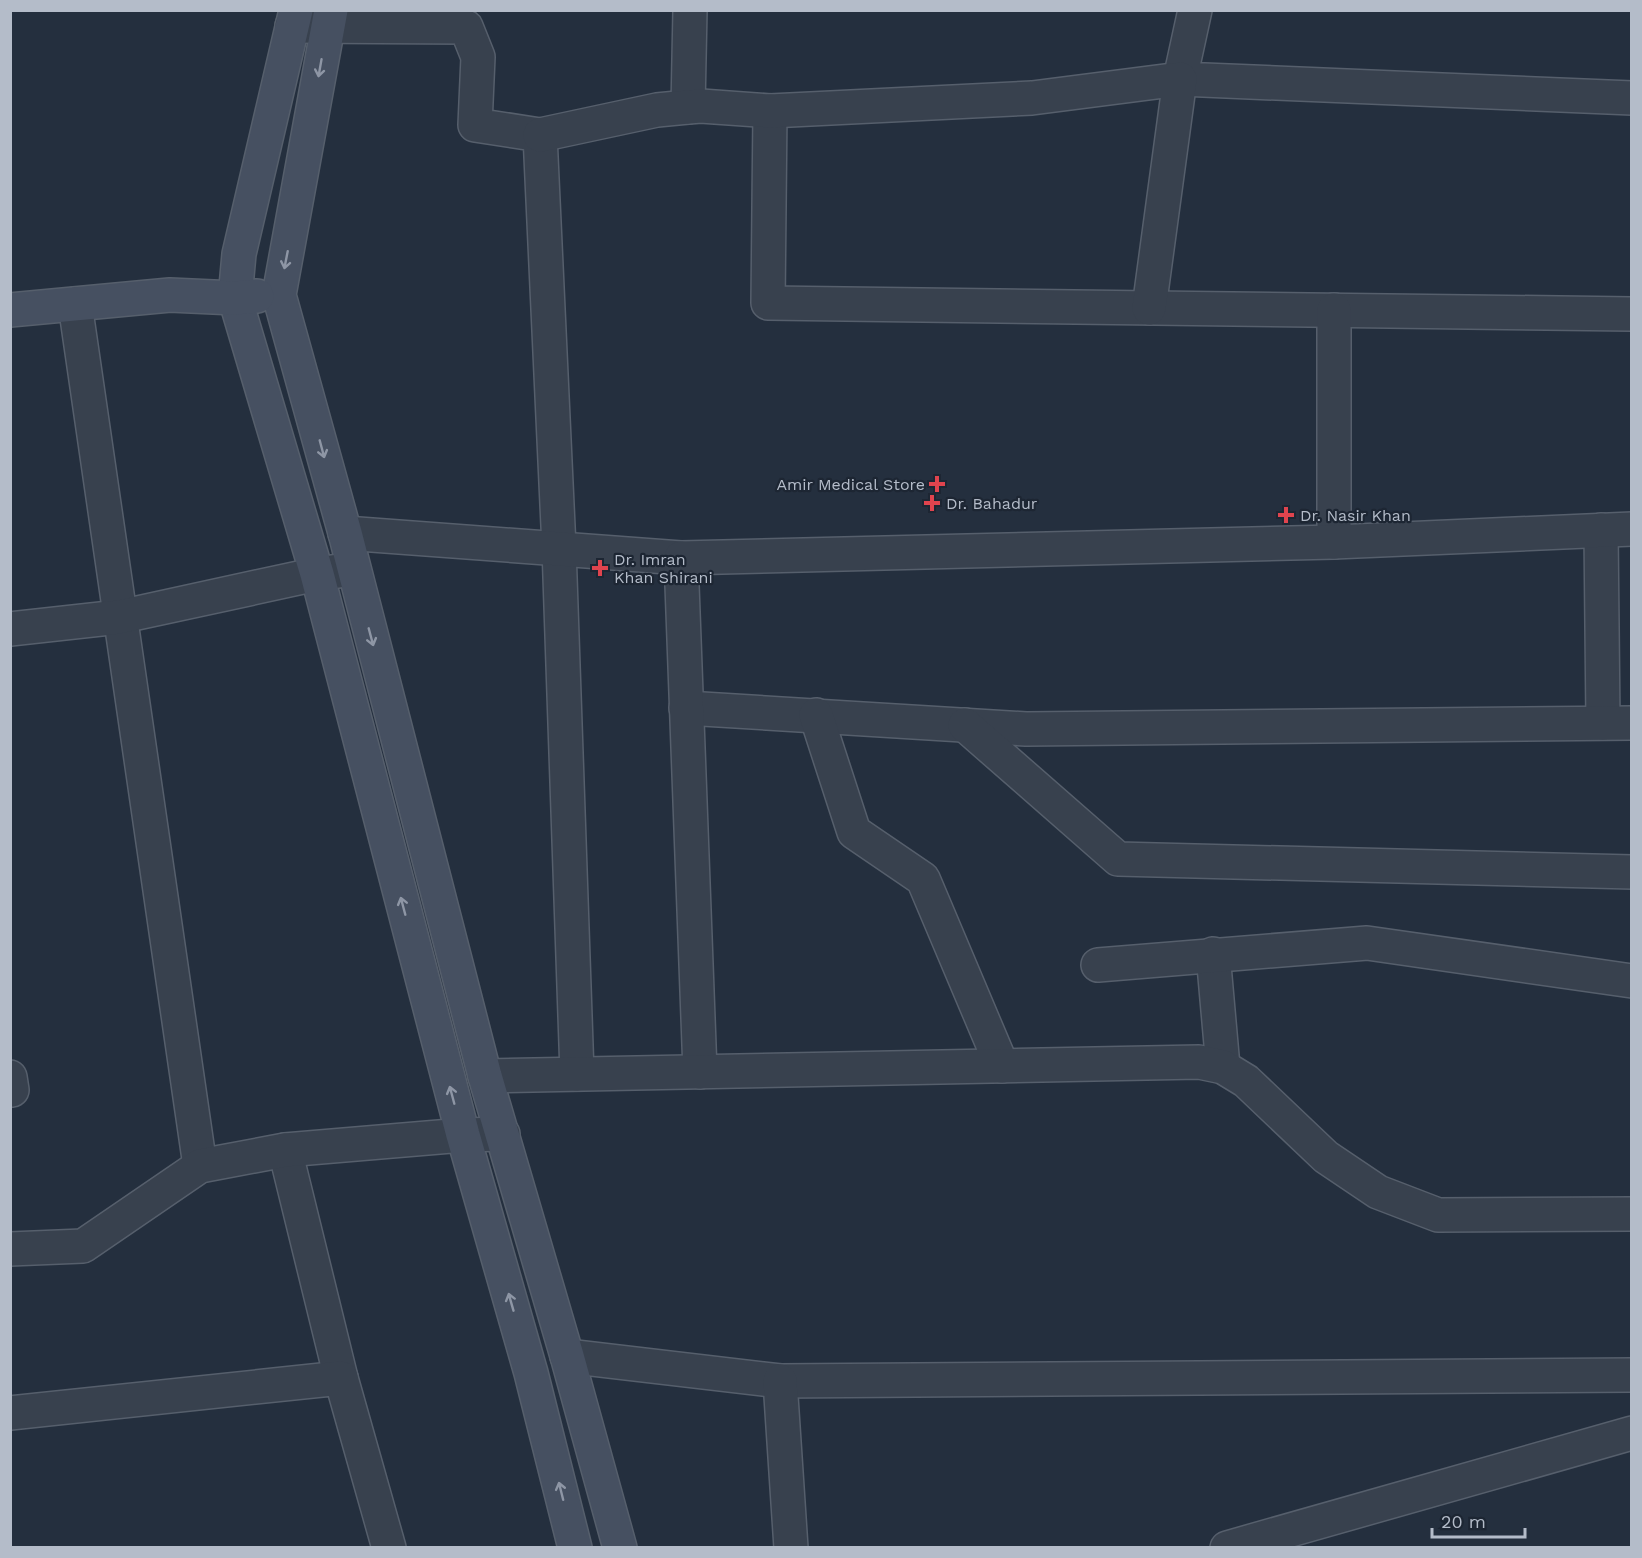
<svg xmlns="http://www.w3.org/2000/svg" width="1642" height="1558" font-family="'Work Sans',sans-serif">
	<style>
		.lines { fill: none; stroke-linecap: round; stroke-linejoin: round }
		.street-casing { stroke: #565f6c; stroke-width: 36 }
		.secondary-casing { stroke: #565f6c; stroke-width: 36 }
		.street { stroke: #38414e; stroke-width: 33 }
		.secondary { stroke: #465061; stroke-width: 33 }
		.oneway { stroke: #8e96a5 }
		.health-dot { fill: #e0444e; stroke: #1d2633; stroke-width: 2 }
		.labels { text-anchor: middle; dominant-baseline: central; stroke-width: 4.5; stroke-linejoin: round; paint-order: stroke }
		.poi-label { font-size: 16px; fill: #b4bcc9; stroke: #1d2633; text-anchor: start }
	</style>
	<rect width="100%" height="100%" fill="#242f3e"/>
	<g class="lines">
		<g class="street-casing">
			<g id="street">
				<path d="M1195,10L1180,79L1632,98"/>
				<path d="M292,26L466,27L478,57L475,125L540,135L559,548L577,1074"/>
				<path d="M688,107L690,10"/>
				<path d="M770,111L768,303L1632,314"/>
				<path d="M540,135L657,110L688,107L701,106L770,111L1032,98L1180,79L1149,308"/>
				<path d="M75,304L200,1166"/>
				<path d="M1334,310V542"/>
				<path d="M1601,530L1603,723"/>
				<path d="M345,533L681,558"/>
				<path d="M10,629L119,617L317,574L353,569"/>
				<path d="M686,708L1026,729L1632,723"/>
				<path d="M816,715L854,832L923,879L1002,1066"/>
				<path d="M965,725L1118,859L1632,872"/>
				<path d="M1213,954L1223,1067"/>
				<path d="M1098,965L1367,943L1632,981"/>
				<path d="M700,1072L681,558L1334,542L1632,529"/>
				<path d="M485,1076L1199,1062L1223,1067L1246,1081L1326,1157L1378,1192L1438,1215L1632,1214"/>
				<path d="M10,1077L12,1090H10"/>
				<path d="M285,1150L341,1378"/>
				<path d="M10,1249L83,1246L200,1166L285,1150L463,1135L503,1134"/>
				<path d="M567,1356L780,1381L1632,1375"/>
				<path d="M780,1381L791,1548"/>
				<path d="M10,1413L341,1378L389,1548"/>
				<path d="M1227,1548L1632,1433"/>
			</g>
		</g>
		<g class="secondary-casing">
			<g id="secondary">
				<path d="M296,10L239,254L235,298L317,574L463,1135L531,1373L575,1548"/>
				<path d="M331,10L279,295L345,533L485,1076L567,1356L620,1548"/>
				<path d="M10,310L170,295L235,298L257,296"/>
			</g>
		</g>
		<use href="#street" class="street"/>
		<use href="#secondary" class="secondary"/>
	</g>
	<defs><path id="oneway-shaft" d="M-6 0H5M1.5-3L5.5 0L1.5 3" fill="none" stroke-width="1.6" stroke-linecap="round" stroke-linejoin="round" transform="scale(1.5)"/></defs>
	<g class="oneway">
		<use href="#oneway-shaft" transform="translate(320 68) rotate(100)"/>
		<use href="#oneway-shaft" transform="translate(286 260) rotate(101)"/>
		<use href="#oneway-shaft" transform="translate(322 449) rotate(75)"/>
		<use href="#oneway-shaft" transform="translate(371 637) rotate(75)"/>
		<use href="#oneway-shaft" transform="translate(403 906) rotate(-105)"/>
		<use href="#oneway-shaft" transform="translate(452 1095) rotate(-105)"/>
		<use href="#oneway-shaft" transform="translate(511 1302) rotate(-106)"/>
		<use href="#oneway-shaft" transform="translate(561 1491) rotate(-104)"/>
	</g>
	<g class="health-dot">
		<path d="M934 475h6v6h6v6h-6v6h-6v-6h-6v-6h6z"/>
		<path d="M929 494h6v6h6v6h-6v6h-6v-6h-6v-6h6z"/>
		<path d="M1283 506h6v6h6v6h-6v6h-6v-6h-6v-6h6z"/>
		<path d="M597 559h6v6h6v6h-6v6h-6v-6h-6v-6h6z"/>
	</g>
	<g class="labels">
		<g class="poi-label">
			<text x="925" y="484" text-anchor="end">Amir Medical Store</text>
			<text x="946" y="503">Dr. Bahadur</text>
			<text x="1300" y="515">Dr. Nasir Khan</text>
			<text x="614" y="559">Dr. Imran<tspan x="614" dy="18">Khan Shirani</tspan></text>
		</g>
	</g>
	<rect width="1642" height="1558" fill="none" stroke="#b4bcc9" stroke-width="24"/>
	<path d="M1432 1528v9h93v-9" fill="none" stroke="#b4bcc9" stroke-width="3"/>
	<text x="1441" y="1528" font-size="18" fill="#b4bcc9" stroke="#1d2633" stroke-width="4.5" paint-order="stroke">20 m</text>
</svg>
